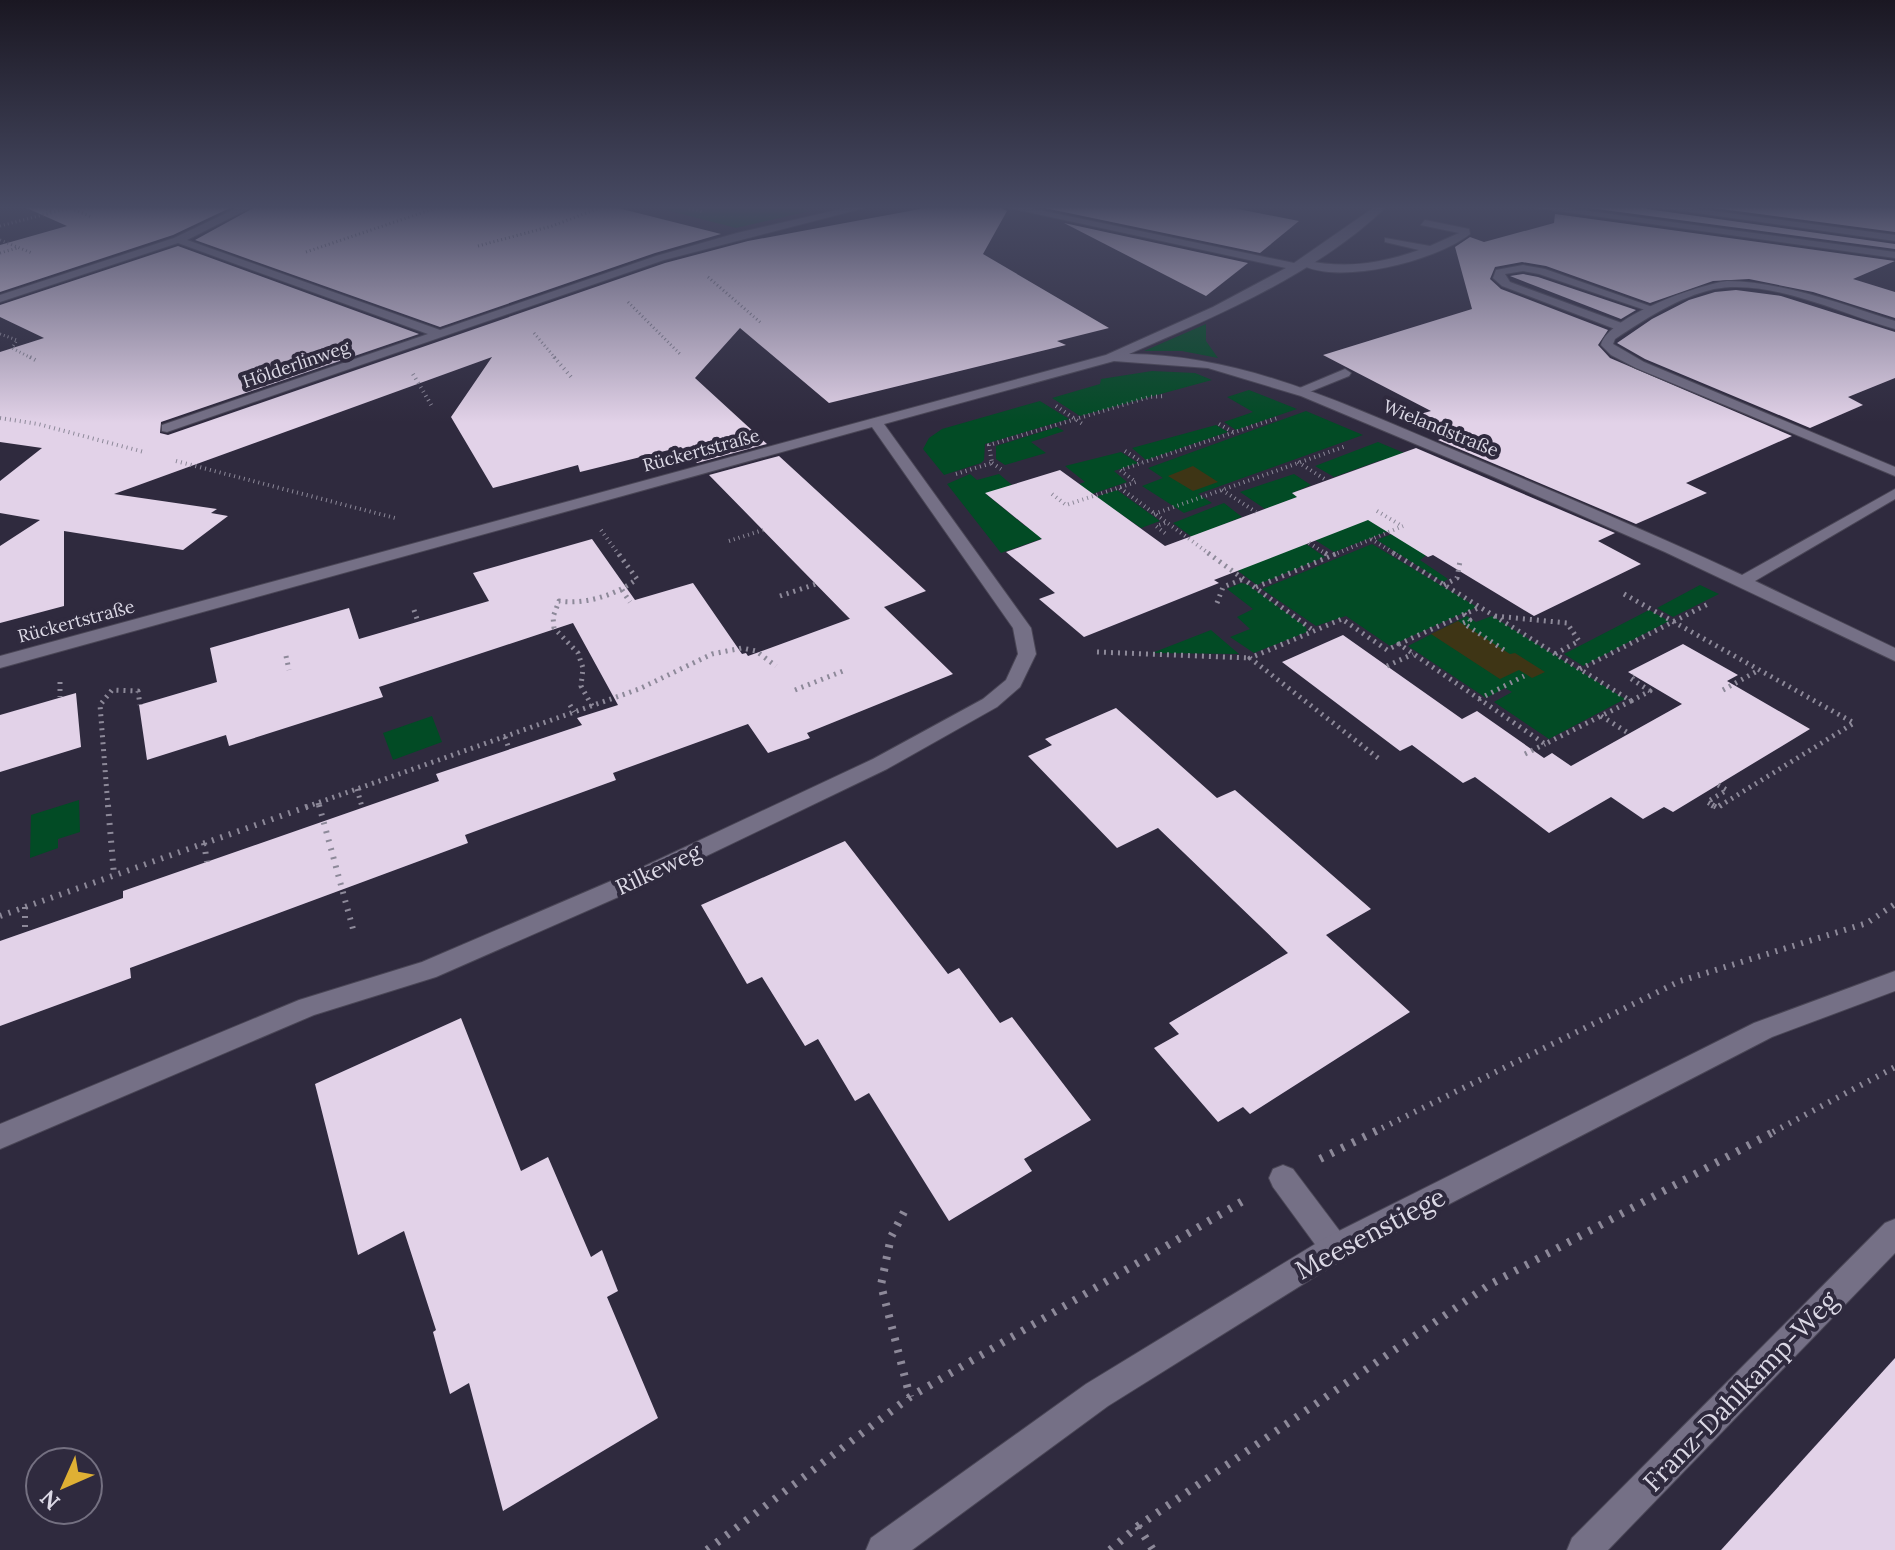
<svg xmlns="http://www.w3.org/2000/svg" width="1895" height="1550" font-family="Lora,serif">
	<style>
		.green { fill: #024b25 }
		.sand { fill: #3e3515 }
		.building { fill: #e2d2e8 }
		.lines { fill: none; stroke-linecap: round; stroke-linejoin: round }
		.service-casing { stroke: #4a4656; stroke-width: 2 }
		.minor-casing { stroke: #4a4656; stroke-width: 2 }
		.tertiary-casing { stroke: #4a4656; stroke-width: 2 }
		.path-far4 { stroke: #8d8999; stroke-width: 3; stroke-dasharray: 1 3; stroke-linecap: butt }
		.path-far3 { stroke: #8d8999; stroke-width: 4; stroke-dasharray: 1 4; stroke-linecap: butt }
		.path-far2 { stroke: #8d8999; stroke-width: 5; stroke-dasharray: 2 5; stroke-linecap: butt }
		.path-far1 { stroke: #8d8999; stroke-width: 6; stroke-dasharray: 2 7; stroke-linecap: butt }
		.path { stroke: #8d8999; stroke-width: 8; stroke-dasharray: 3 9; stroke-linecap: butt }
		.service { fill: #757086; fill-rule: evenodd }
		.minor { fill: #757086; fill-rule: evenodd }
		.tertiary { fill: #757086; fill-rule: evenodd }
		.labels { text-anchor: middle; dominant-baseline: central; stroke-width: 8; stroke-linejoin: round; paint-order: stroke }
		.far-street-label { font-size: 18px; fill: #dbd8e5; stroke: #2f2a3e }
		.street-label { font-size: 22px; fill: #dbd8e5; stroke: #2f2a3e }
		.near-street-label { font-size: 26px; fill: #dbd8e5; stroke: #2f2a3e }
	</style>
	<rect width="100%" height="100%" fill="#2f2a3e"/>
	<g class="green">
		<path d="M651,206H789L810,211L736,228Z"/>
		<path d="M1206,324V341L1218,358L1182,351H1144Z"/>
		<path d="M1152,371L1195,373L1212,380L1080,416L1052,398L1100,384L1101,379Z"/>
		<path d="M1249,390L1297,409L1236,430L1224,422L1253,412L1227,397Z"/>
		<path d="M1040,401L1069,419L985,444L984,460L981,463L944,475L923,449L929,438L942,429Z"/>
		<path d="M1306,411L1363,435L1198,494L1212,503L1184,513L1142,486L1163,478L1148,468Z"/>
		<path d="M1216,425L1228,432L1146,460L1132,448Z"/>
		<path d="M1057,427L1064,431L1031,442L1046,453L1005,465L996,459V446Z"/>
		<path d="M1378,442L1505,495L1420,560L1448,579L1443,582L1377,540L1412,526L1426,486L1381,460L1334,477L1315,466Z"/>
		<path d="M1121,452L1138,463L1114,471L1127,482L1069,502L1056,492L1085,482L1065,466Z"/>
		<path d="M970,474L977,480L999,474L1012,485L986,494L1025,526L1068,511L1064,507L1117,490L1160,521L1141,528L1118,512L1001,553L947,484Z"/>
		<path d="M1294,474L1311,485L1292,493L1298,497L1265,509L1240,492Z"/>
		<path d="M1224,503L1242,517L1202,533L1306,544L1325,557L1257,585L1173,523Z"/>
		<path d="M1374,512L1399,527L1334,552L1315,540Z"/>
		<path d="M1372,544L1477,607L1390,646L1346,616L1316,626L1262,589Z"/>
		<path d="M1241,583L1247,584L1306,627L1307,632L1254,653L1230,637L1250,629L1237,617L1253,609L1227,589Z"/>
		<path d="M1700,585L1719,594L1673,617L1657,608Z"/>
		<path d="M1649,610L1669,621L1583,666L1564,654Z"/>
		<path d="M1467,616L1476,622L1492,616L1625,699L1549,739L1494,702L1512,692L1505,688L1486,698L1408,646Z"/>
		<path d="M1211,630L1239,654L1152,653Z"/>
		<path d="M432,716L442,742L393,760L383,733Z"/>
		<path d="M79,800L80,832L58,839V848L30,858L31,815Z"/>
	</g>
	<g class="sand">
		<path d="M1193,466L1218,482L1193,491L1168,476Z"/>
		<path d="M1458,621L1510,654L1515,653L1545,672L1532,678L1519,670L1500,679L1431,634Z"/>
	</g>
	<g class="building">
		<path d="M22,206H234L173,235L0,292V245L67,226Z"/>
		<path d="M257,206H610L721,234L655,253L440,327L195,240Z"/>
		<path d="M936,206H997L1007,211L983,254L1109,328L1057,341L1066,345L829,403L740,328L695,378L767,444L697,463L681,447L580,472L578,465L493,488L451,417L492,357L114,494L217,509L211,513L228,516L183,550L64,531V606L0,623V546L40,520L0,513V481L42,448L0,442V352L44,338L0,317V305L178,246L419,334L161,422L160,433L168,435L665,263L748,241Z"/>
		<path d="M1035,206H1223L1299,221L1260,253Z"/>
		<path d="M1575,206H1644L1647,209L1895,244V249Z"/>
		<path d="M1699,206H1895V232Z"/>
		<path d="M1555,214L1895,261L1853,279L1895,292V318L1813,292L1749,279L1713,281L1650,303L1546,266L1522,262L1495,267L1490,279L1501,289L1608,330L1598,345L1610,358L1792,436L1686,483L1707,493L1636,524L1438,440L1456,433L1420,414L1431,411L1323,355L1472,309L1455,247L1470,237L1484,242L1554,223Z"/>
		<path d="M1064,223L1248,263L1206,296Z"/>
		<path d="M1523,274L1538,277L1636,310L1621,319L1510,276Z"/>
		<path d="M1736,290L1781,296L1895,332V378L1848,397L1863,405L1810,428L1645,359L1617,343L1652,319L1689,300L1715,292Z"/>
		<path d="M1416,448L1615,533L1598,541L1641,564L1534,616L1433,555L1428,557L1368,520L1214,580L1219,583L1084,637L1039,599L1055,593L1006,552L1042,539L985,493L1060,470L1165,546L1297,497L1292,493Z"/>
		<path d="M779,456L926,591L884,607L953,674L807,733L810,738L768,753L748,724L613,773L616,780L465,835L468,843L130,968L131,978L0,1026V941L123,898V891L439,781L436,774L582,725L577,718L618,705L573,623L379,687L383,697L229,746L226,735L147,760L139,705L217,682L210,648L349,608L359,639L489,601L473,573L592,539L635,600L693,583L742,654L746,653L748,656L863,614L850,619L709,475Z"/>
		<path d="M1343,635L1462,719L1477,711L1544,758L1552,753L1571,766L1682,704L1628,672L1683,644L1738,675L1727,681L1810,729L1673,812L1664,807L1643,819L1611,797L1549,833L1475,777L1463,783L1412,745L1400,751L1282,662Z"/>
		<path d="M76,693L81,747L0,772V715Z"/>
		<path d="M1116,708L1217,798L1235,790L1371,909L1326,935L1410,1012L1250,1114L1243,1107L1218,1122L1154,1048L1179,1034L1169,1023L1288,953L1158,828L1117,848L1028,756L1052,745L1045,739Z"/>
		<path d="M845,841L948,974L959,968L1000,1023L1012,1017L1091,1120L1024,1159L1032,1171L949,1221L869,1093L855,1101L818,1039L805,1046L762,977L747,984L701,905Z"/>
		<path d="M461,1018L521,1171L548,1157L591,1257L602,1250L618,1291L607,1297L658,1418L503,1511L469,1383L450,1394L433,1332L436,1330L404,1231L358,1255L315,1084Z"/>
		<path d="M1895,1358V1550H1721Z"/>
	</g>
	<g class="lines">
		<g class="service-casing">
			<g id="service">
				<path d="M1647,206H1675L1895,235V241Z"/>
				<path d="M1425,220L1469,229L1470,234C1436,261 1336,287 1298,263L1303,260C1345,269 1379,264 1419,250L1385,242V238L1430,246L1459,233L1421,225Z"/>
				<path d="M1523,265L1545,269L1661,310L1651,312L1539,274L1523,271L1505,274L1510,282L1627,325V331L1623,332L1502,286L1493,278L1496,270Z"/>
				<path d="M1345,369L1351,373L1349,376L1302,395L1290,392Z"/>
				<path d="M1283,1165L1293,1169L1345,1238L1349,1248L1345,1258L1335,1262L1325,1258L1273,1187L1269,1178L1273,1169Z"/>
			</g>
		</g>
		<g class="minor-casing">
			<g id="minor">
				<path d="M241,206H254L187,240L440,330L656,256L737,233L854,206H872L664,260L167,432L162,431V425L428,334L178,243L0,302V295L174,238Z"/>
				<path d="M1000,206H1020L1294,263L1376,206H1387C1319,273 1215,317 1129,354C1243,355 1344,404 1447,447C1546,488 1645,530 1742,575L1895,489V499L1755,581L1895,648V661L1665,552L1494,477L1301,396L1208,368L1114,361L884,424L1031,628L1036,654L1020,687L997,707L887,769L648,884L436,977L314,1015L0,1149V1124L299,1000L422,962L632,872L873,759L983,699L1006,680L1018,654L1013,628L872,427L0,668V656L1106,355L1213,307L1286,268Z"/>
				<path d="M1727,281C1785,282 1841,304 1895,321V329C1842,314 1770,278 1714,289C1679,297 1645,319 1615,339L1613,344L1644,362L1895,467V476L1636,368L1611,355L1601,345C1609,316 1698,285 1727,281Z"/>
				<path d="M1895,1219V1253L1608,1550H1567L1572,1538L1885,1223Z"/>
			</g>
		</g>
		<g class="tertiary-casing">
			<g id="tertiary">
				<path d="M1523,206H1551L1895,252V258Z"/>
				<path d="M1895,971V991L1772,1037L1345,1258L1108,1406L912,1550H866L871,1538L1086,1384L1325,1238L1754,1023Z"/>
			</g>
		</g>
		<g class="path-far4">
			<path d="M39,206L53,212"/>
			<path d="M677,206L704,212"/>
			<path d="M67,207L92,217"/>
			<path d="M638,207L646,206"/>
			<path d="M0,226L70,208"/>
			<path d="M0,240L32,253"/>
			<path d="M478,246L552,226L605,206"/>
			<path d="M306,252L442,206"/>
			<path d="M0,253L17,248"/>
			<path d="M708,277L761,323"/>
			<path d="M628,302L681,355"/>
			<path d="M534,333L556,359"/>
			<path d="M0,334L17,340L12,348L33,359"/>
		</g>
		<g class="path-far3">
			<path d="M30,357L37,361"/>
			<path d="M554,357L572,378"/>
			<path d="M413,374L433,408"/>
			<path d="M1056,406L1084,425"/>
			<path d="M0,418L38,424L144,452"/>
			<path d="M1219,424L1233,432"/>
			<path d="M1125,451L1142,462"/>
			<path d="M176,461L395,518"/>
			<path d="M1298,462L1326,480"/>
			<path d="M992,463L1001,469"/>
			<path d="M956,474L992,463L989,445L1149,397L1164,396"/>
			<path d="M1120,488L1211,555"/>
			<path d="M1222,490L1256,512"/>
			<path d="M1052,494L1066,505L1136,482L1120,470L1277,418"/>
			<path d="M1377,511L1402,526"/>
			<path d="M1154,514L1346,446"/>
			<path d="M1165,523L1156,526L1166,534"/>
			<path d="M601,530L619,555"/>
			<path d="M1371,539L1397,555"/>
			<path d="M729,541L763,530"/>
			<path d="M1309,543L1328,555"/>
			<path d="M1333,555L1403,526"/>
		</g>
		<g class="path-far2">
			<path d="M1208,553L1314,631"/>
			<path d="M1325,553L1330,556"/>
			<path d="M1393,553L1631,701L1545,744L1399,644L1480,607"/>
			<path d="M1444,585L1457,578L1460,561"/>
			<path d="M1256,587L1338,553"/>
			<path d="M622,590L630,602"/>
			<path d="M1624,594L1854,723L1718,807"/>
			<path d="M780,596L816,584"/>
			<path d="M1217,603L1223,587L1243,579"/>
			<path d="M414,610L418,622"/>
			<path d="M1464,614L1470,620L1463,623L1507,652"/>
			<path d="M1495,616L1567,623L1579,641L1555,654"/>
			<path d="M1097,652L1250,658"/>
			<path d="M286,656L289,670"/>
			<path d="M1387,666L1413,654"/>
			<path d="M1580,669L1710,603"/>
			<path d="M60,682V697"/>
			<path d="M795,690L843,671"/>
			<path d="M1723,690L1759,670"/>
			<path d="M1479,699L1524,676"/>
			<path d="M1631,701L1650,691L1630,678L1634,676"/>
			<path d="M570,705L574,712"/>
			<path d="M592,706L581,686L583,668L578,653L554,628L553,617L559,601C585,605 616,595 637,579L618,553"/>
			<path d="M1601,716L1630,734"/>
			<path d="M505,737L509,749"/>
			<path d="M1525,754L1545,744"/>
			<path d="M1378,758L1250,658L1342,619L1387,650L1399,644"/>
			<path d="M357,789L362,807"/>
			<path d="M318,803L319,807"/>
			<path d="M108,807L100,705L112,690L138,691L140,705"/>
			<path d="M306,807L639,689L712,654L742,648L756,651L776,666"/>
			<path d="M1716,807L1707,802L1727,790L1718,785"/>
		</g>
		<g class="path-far1">
			<path d="M108,805L114,875"/>
			<path d="M319,805L353,929"/>
			<path d="M1712,805L1717,808L1721,805"/>
			<path d="M204,843L207,862"/>
			<path d="M25,907V932"/>
			<path d="M0,916L312,805"/>
			<path d="M1374,1132L1680,981L1867,923L1895,904"/>
			<path d="M1773,1132L1895,1067"/>
		</g>
		<g class="path">
			<path d="M1320,1159L1378,1130"/>
			<path d="M904,1212L891,1237L881,1285L910,1397"/>
			<path d="M1138,1526L1153,1550"/>
			<path d="M707,1550L910,1397L1248,1198"/>
			<path d="M1110,1550L1138,1526L1489,1285L1777,1130"/>
		</g>
		<use href="#service" class="service"/>
		<use href="#minor" class="minor"/>
		<use href="#tertiary" class="tertiary"/>
	</g>
	<linearGradient id="sky" x2="0" y2="1"><stop stop-color="#1a1722"/><stop offset="0.49" stop-color="#474a63"/><stop offset="1" stop-color="#474a63" stop-opacity="0"/></linearGradient>
	<rect width="1895" height="423" fill="url(#sky)"/>
	<g class="labels">
		<g class="far-street-label">
			<text transform="translate(296 364) rotate(-19)">Hölderlinweg</text>
			<text transform="translate(1441 428) rotate(22)">Wielandstraße</text>
			<text transform="translate(701 450) rotate(-15)">Rückertstraße</text>
			<text transform="translate(76 621) rotate(-15)">Rückertstraße</text>
		</g>
		<g class="street-label">
			<text transform="translate(658 869) rotate(-25)">Rilkeweg</text>
		</g>
		<g class="near-street-label">
			<text transform="translate(1370 1233) rotate(-28)">Meesenstiege</text>
			<text transform="translate(1740 1391) rotate(-46)">Franz-Dahlkamp-Weg</text>
		</g>
	</g>
	<g transform="translate(64 1486) rotate(225)"><circle r="38" fill="#2f2a3e" stroke="#747081" stroke-width="2"/>
	<path d="M0-6L14 30L0 20L-14 30Z" fill="#dfb034"/>
	<text y="-12" font-size="22" font-weight="bold" text-anchor="middle" fill="#dbd8e5">N</text>
	</g>
</svg>
